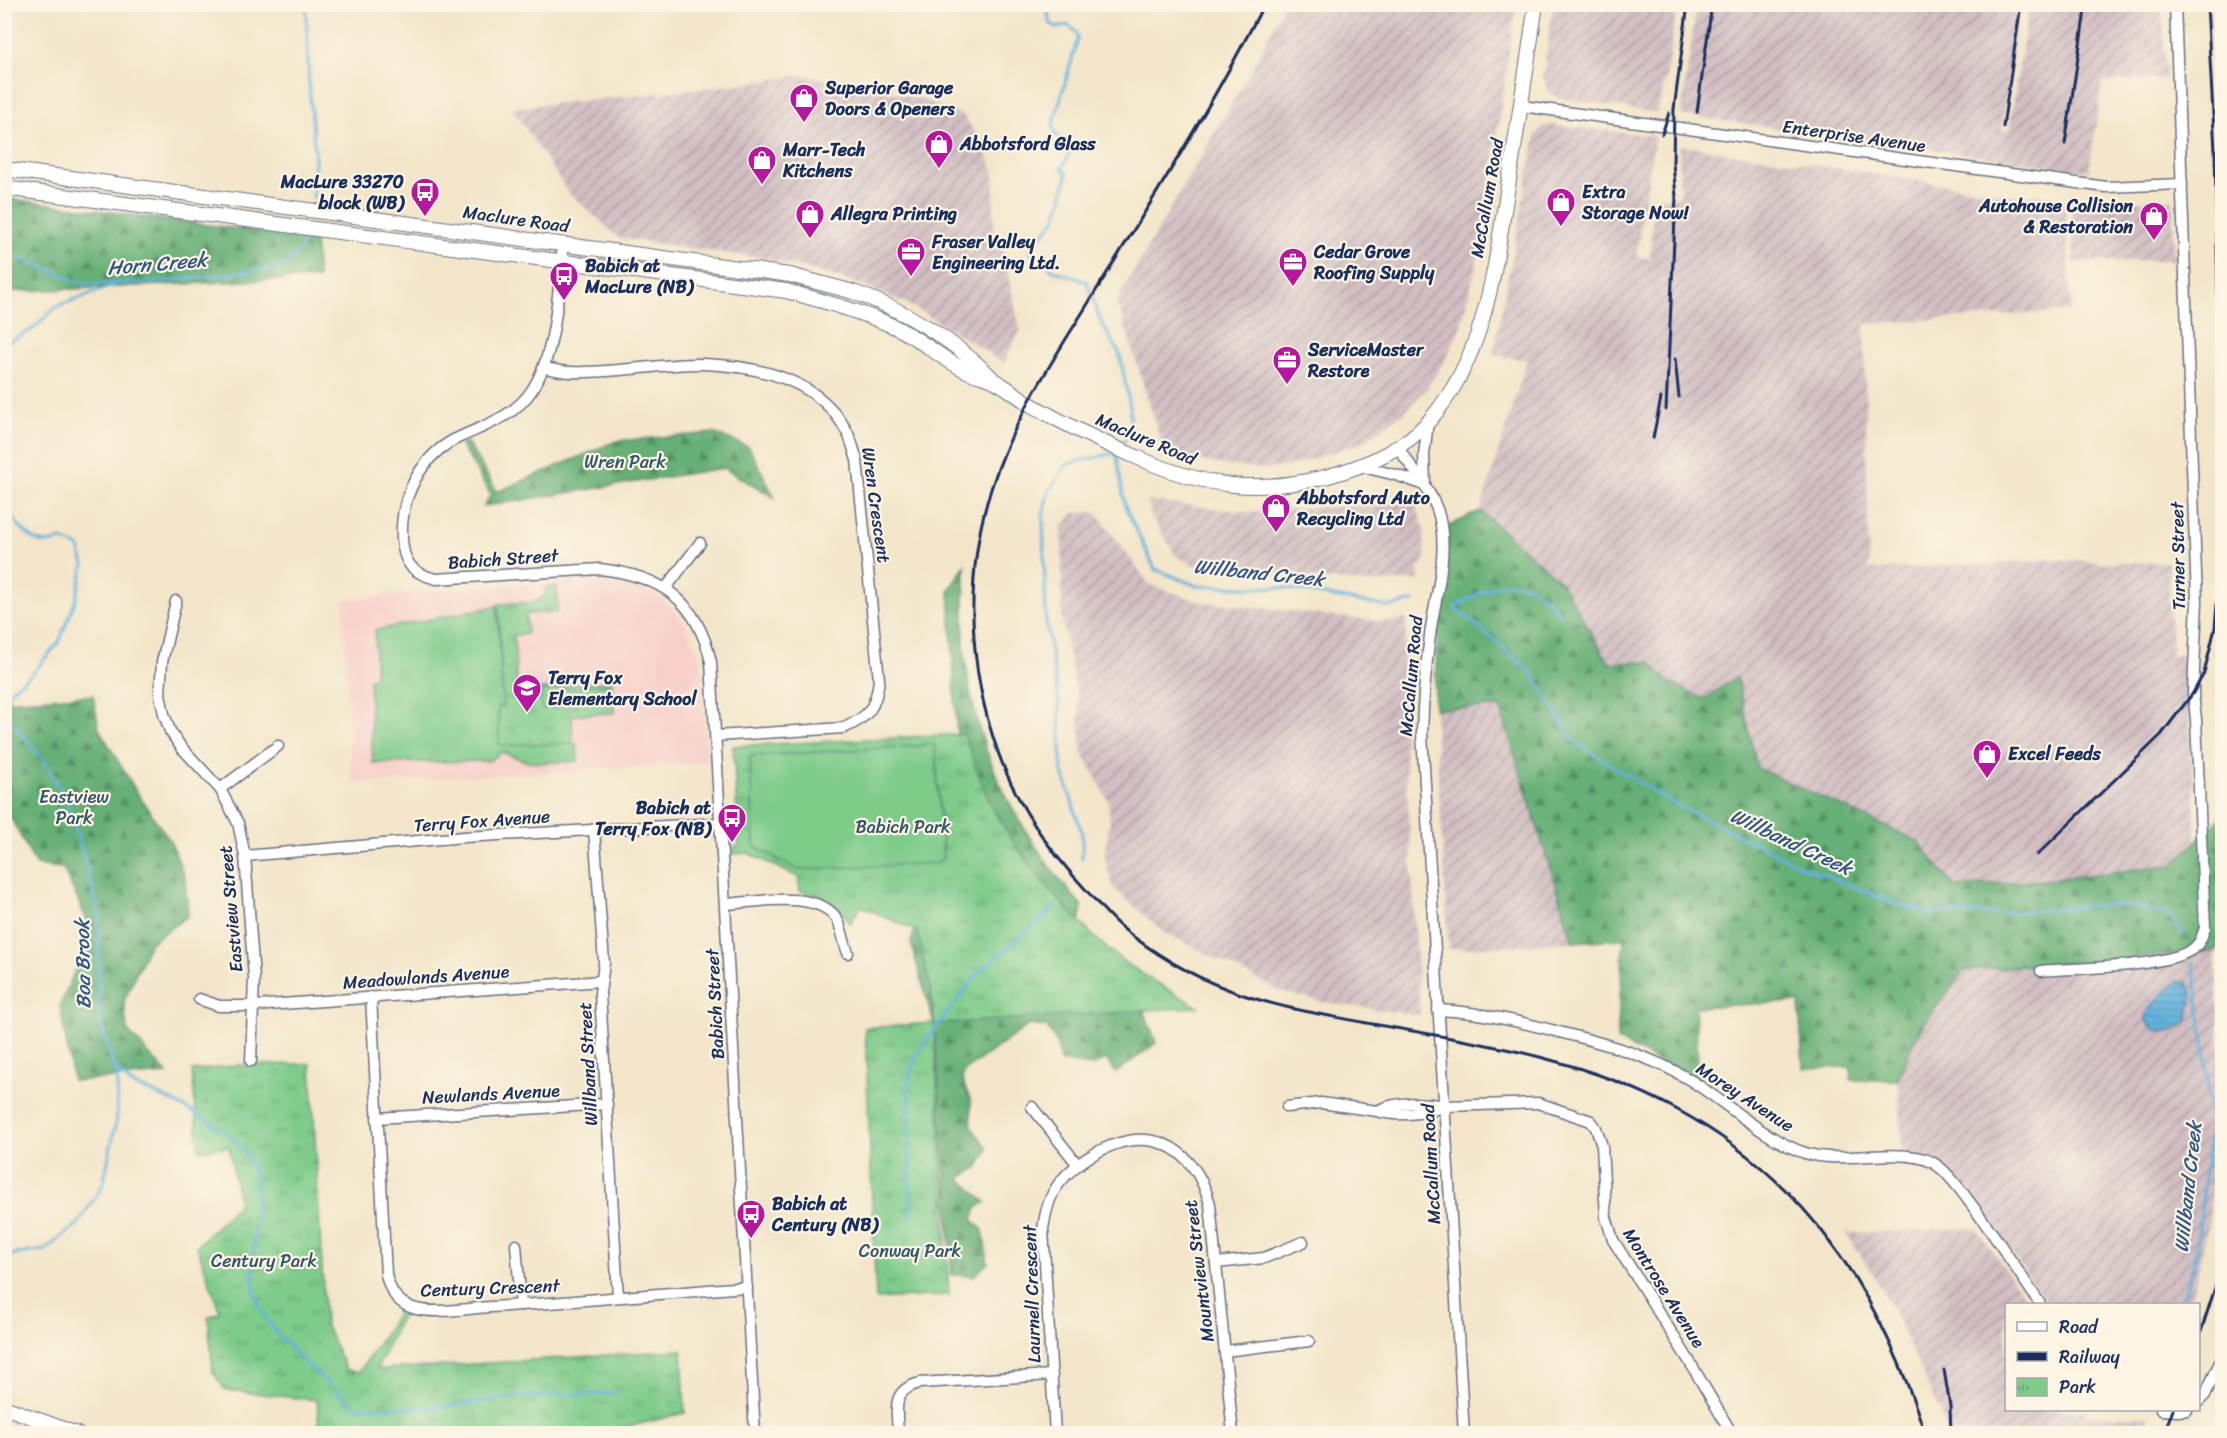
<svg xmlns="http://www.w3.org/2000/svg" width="2227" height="1438" font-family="Sriracha,sans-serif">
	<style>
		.built { fill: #f7d0cb }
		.industrial { fill: url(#industrial-furrows) }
		.forest { fill: url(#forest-firs); stroke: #406f6a; stroke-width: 1.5 }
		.park { fill: url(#park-tufts); stroke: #4c7d74; stroke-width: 1.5 }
		.garden { fill: #7ecb8a; stroke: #4c7d74; stroke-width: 1.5 }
		.water { fill: url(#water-rules); stroke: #3f709e; stroke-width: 1.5 }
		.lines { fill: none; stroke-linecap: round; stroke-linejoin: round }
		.stream { stroke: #63b2dd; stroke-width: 3 }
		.minor-casing { stroke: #676f83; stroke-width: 13 }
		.major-casing { stroke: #676f83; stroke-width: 16 }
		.minor { stroke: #fff; stroke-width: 10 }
		.major { stroke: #fff; stroke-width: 14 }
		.rail { stroke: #1b2f5e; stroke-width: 3 }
		.labels { text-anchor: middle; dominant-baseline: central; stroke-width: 4.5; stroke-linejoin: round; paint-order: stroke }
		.poi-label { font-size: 18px; font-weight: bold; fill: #1b2f5e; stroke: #fcf5e5; text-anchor: start }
		.street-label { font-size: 18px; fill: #1b2f5e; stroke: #fcf5e5 }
		.park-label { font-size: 18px; fill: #345669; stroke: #fcf5e5 }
		.water-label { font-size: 20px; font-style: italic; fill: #315684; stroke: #fcf5e5 }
	</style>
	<defs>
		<pattern id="industrial-furrows" width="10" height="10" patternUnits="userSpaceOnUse" patternTransform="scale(1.5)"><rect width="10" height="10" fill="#d2bec2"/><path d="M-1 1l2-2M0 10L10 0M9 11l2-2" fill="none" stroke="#aa9ba1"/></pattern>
		<pattern id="forest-firs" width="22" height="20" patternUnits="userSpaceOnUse" patternTransform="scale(1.5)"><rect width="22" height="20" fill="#66af76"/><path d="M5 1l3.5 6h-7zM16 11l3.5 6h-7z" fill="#538f64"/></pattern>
		<pattern id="park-tufts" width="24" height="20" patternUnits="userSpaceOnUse" patternTransform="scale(1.5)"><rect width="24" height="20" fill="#7ecb8a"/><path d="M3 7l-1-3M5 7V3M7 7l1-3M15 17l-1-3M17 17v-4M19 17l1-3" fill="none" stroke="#66a574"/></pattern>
		<pattern id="water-rules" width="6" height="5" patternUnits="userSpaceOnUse" patternTransform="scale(1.5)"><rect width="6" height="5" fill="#63b2dd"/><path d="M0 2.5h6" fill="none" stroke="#5191b6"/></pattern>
	</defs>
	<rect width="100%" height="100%" fill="#fcf5e5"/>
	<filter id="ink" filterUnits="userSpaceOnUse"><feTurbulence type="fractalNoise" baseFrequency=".0167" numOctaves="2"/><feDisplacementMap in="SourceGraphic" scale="12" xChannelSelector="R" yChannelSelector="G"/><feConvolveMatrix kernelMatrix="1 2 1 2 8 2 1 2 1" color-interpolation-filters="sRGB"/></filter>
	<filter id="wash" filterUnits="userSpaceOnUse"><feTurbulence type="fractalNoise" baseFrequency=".008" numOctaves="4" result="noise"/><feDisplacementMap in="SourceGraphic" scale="24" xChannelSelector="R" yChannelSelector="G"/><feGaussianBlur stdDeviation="1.35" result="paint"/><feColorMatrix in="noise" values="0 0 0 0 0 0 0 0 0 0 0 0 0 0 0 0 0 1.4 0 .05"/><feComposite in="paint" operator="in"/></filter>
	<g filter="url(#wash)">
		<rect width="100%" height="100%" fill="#f3e5c9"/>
		<path class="built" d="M601,579L630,584L661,597L685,623L701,661L708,762L352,784L343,600L437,590Z"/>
		<g class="industrial">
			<path d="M1284,5H1516L1486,210L1477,262L1460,328L1446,359L1426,389L1405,411L1363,442L1295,465L1265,469L1231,466L1188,458L1164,451L1117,300L1257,60Z"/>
			<path d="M1553,5H1677L1667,73L1657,113L1559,98L1549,93L1543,78Z"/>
			<path d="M1697,5H2019L2001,129L2009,131L2029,5H2162L2166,78L2102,82L2089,171L1681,115Z"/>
			<path d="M802,75L919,98L964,116L985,148L994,172V231L1002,247L1020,330L1004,363L944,325L906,303L856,283L803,267L754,257L619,238L569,193L512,108L725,86Z"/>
			<path d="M1551,125L1655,136L1636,256L1650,259L1652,225L1658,198L1680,197L1679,145L1858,171L2028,198L2029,194L2065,199L2071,311L1864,324L1869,570L2048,560H2078L2103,563L2168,562L2172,656L2186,655L2196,840L2173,865L2046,880L1955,887L1918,841L1757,768L1737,677L1704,699L1668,682L1650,662L1609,664L1561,582L1480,511L1527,360L1493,355L1536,135L1542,127Z"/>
			<path d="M2072,200L2081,202L2173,200L2174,260L2074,262Z"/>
			<path d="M1148,501L1248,512L1415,502L1424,530L1425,561L1418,569L1419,580L1366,583L1196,566L1177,557L1151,516Z"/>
			<path d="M1096,512L1149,584L1197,601L1387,622L1406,619L1403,718L1420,1015L1327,1003L1282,992L1162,931L1113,887L1104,856L1110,821L1108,800L1082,751L1077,695L1062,619V528L1074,513Z"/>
			<path d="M1500,707L1573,942L1449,949L1434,709Z"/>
			<path d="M2215,951L2221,1076L2209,1221L2190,1304H2047L1995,1227L1951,1173L1902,1152L1898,1080L1917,1034L1963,971Z"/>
			<path d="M1976,1228L2030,1304H2006V1410H2085V1416H2149L2145,1433H1947L1940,1411L1896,1316L1875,1277L1846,1233Z"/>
		</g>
		<g class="forest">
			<path d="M4,198L315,239L318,278L5,292Z"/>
			<path d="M714,433L749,447L775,498L724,468L484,506L491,495L461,445L467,442L497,492L616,441Z"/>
			<path d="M1480,511L1561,582L1609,663L1650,662L1668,682L1704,699L1737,677L1757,768L1918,841L1955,887L2046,880L2172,865L2219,819L2222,948L2215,951L1963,971L1917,1034L1898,1080H1851V1067L1803,1068L1799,1002L1695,1007L1699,1083L1617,1040L1624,939L1573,942L1500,707L1434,709L1438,629L1447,548V527Z"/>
			<path d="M965,565C965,591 963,617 964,643C971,745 1015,830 1082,906L1076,941L1139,997L1156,1043L1116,1073L1106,1059L1092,1066L1060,1061L1057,1043L1047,1027L1029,1025L964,1071L962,1080L971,1101V1127L988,1148L979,1167L959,1178L986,1202L977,1207L973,1220L983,1230L988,1263L974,1276L952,1275L934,1024L911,943L958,752L949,590Z"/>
			<path d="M93,695L99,729L141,799L171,842L185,878L188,916L150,943L124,1001L127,1030L167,1074L73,1081L60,1006L82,954L87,920L63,868L36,865L5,807V701Z"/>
		</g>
		<g class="park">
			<path d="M546,587H557L558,612L526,614L527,634L514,635L517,691L566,687V684L612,681L614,713L575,715L572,717L573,744L499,746L498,706L503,705L498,604L534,602L544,596Z"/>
			<path d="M964,734C974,762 983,792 998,818C1024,862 1062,906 1099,941C1128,968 1164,987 1198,1007L934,1024L949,1295L876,1299L865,1028L934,1023L932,993L917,931L861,906L850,923C838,903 821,896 800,891L798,877L748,853L734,854V847L739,846L733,746Z"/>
			<path d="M311,1064L325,1324L346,1370L359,1372L389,1328L397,1312L402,1315L377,1369L429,1367L682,1350L685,1413L598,1434H497L433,1427L360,1433H319L317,1400L225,1390L213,1372L208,1317L220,1312L197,1246L239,1204L229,1147L199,1150L192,1071L239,1065Z"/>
		</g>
		<g class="garden">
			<path d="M497,606L503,706H498L499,745L577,744L578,761L538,763L528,762L502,752L489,761L373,763L369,679L375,678V630Z"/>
			<path d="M612,684L613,697L580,699V686Z"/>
			<path d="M575,688L576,707L542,709L541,691Z"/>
			<path d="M935,745L943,857L938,863L797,870L754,846L750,756Z"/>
		</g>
		<path class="water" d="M2178,981L2188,983L2192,994L2189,1019C2185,1022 2180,1028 2174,1030C2163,1035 2145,1029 2146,1015C2147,1009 2172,984 2178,981Z"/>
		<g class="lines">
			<g class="stream">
				<path d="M306,4L309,85L315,155L313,197"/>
				<path d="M1046,4L1050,23L1057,28L1068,25L1076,32L1078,38L1053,125L1056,135L1067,142L1069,154L1062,168L1067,174C1064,188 1062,204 1056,217C1050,229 1037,238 1030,251L1055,271L1087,282L1100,320L1120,355L1130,407V432L1120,447"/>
				<path d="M4,251L84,284L150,283L277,268L295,258L306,240"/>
				<path d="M4,344L33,329L57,306L115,285"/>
				<path d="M1116,452L1125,506L1155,569L1197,586L1286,588L1388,607L1414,601"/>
				<path d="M4,509C21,526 35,553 60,539L79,547L84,565L76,599L59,642L32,674L13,688L4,702"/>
				<path d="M1563,617C1555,609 1545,596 1535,590C1506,573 1480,593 1455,607L1531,672L1576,743L1671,802L1799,865L1894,903L1932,913L1999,914L2100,905L2132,906L2170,915L2183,934"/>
				<path d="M4,706L13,724L46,764L62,791L78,835L99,915V1018L117,1078V1117L103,1185L78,1224L45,1250L10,1255L4,1253"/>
				<path d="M1082,858V833L1062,770L1059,703L1046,621L1043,515L1048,493L1067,464L1115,453"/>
				<path d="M115,1069C121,1074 126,1080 132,1084C139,1088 147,1090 154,1093C179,1104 230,1129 245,1152C271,1191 244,1254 256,1297C265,1328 305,1364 329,1384"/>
				<path d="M911,1219L908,1082L917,1052L980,971L1055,907"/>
				<path d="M2180,1304L2195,1263L2211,1124L2205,1051L2193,963"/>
				<path d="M334,1389L356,1407L439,1408L510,1397L615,1393"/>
			</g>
		</g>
	</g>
	<g filter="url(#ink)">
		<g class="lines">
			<g class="minor-casing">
				<g id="minor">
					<path d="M1522,106L2106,187L2182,184"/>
					<path d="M563,244C558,289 557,352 532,390C515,416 486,425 460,437C421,454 400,497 402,538C403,563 412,573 436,579L600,569C662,576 697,600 711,662L755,1434"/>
					<path d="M544,368C553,369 562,372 571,372C615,374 660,363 704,364C758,366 822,380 848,434C852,442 854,451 857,460L879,680C876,707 869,717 844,728L716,736"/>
					<path d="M1397,446C1410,466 1428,486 1437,509C1450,546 1437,590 1431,628C1426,663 1423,698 1422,734L1464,1434"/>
					<path d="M1359,466L1396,475L1425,485"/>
					<path d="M1425,485L1424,455L1428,422"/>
					<path d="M666,588L700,543"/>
					<path d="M176,601L162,662L160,694L164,714L170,731L181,747L220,789L238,823L245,856L254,978L251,1061"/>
					<path d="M220,789L278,746"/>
					<path d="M594,829L604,963L600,993L618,1297"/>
					<path d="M245,856L464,837L721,823"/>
					<path d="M726,904C756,902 821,889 838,921C842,930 844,943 848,953"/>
					<path d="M2041,971C2072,968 2179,968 2197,945C2201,941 2203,933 2205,928L2196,719L2193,693L2197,601L2175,4"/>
					<path d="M371,997L386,1274C389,1289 397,1303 413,1308C434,1315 469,1308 491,1307C576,1302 662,1293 747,1287"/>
					<path d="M199,999L219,1006H254L601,981"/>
					<path d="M1438,1010C1482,1012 1525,1023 1567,1034C1610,1045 1653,1057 1690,1080C1727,1103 1764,1139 1805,1153C1844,1166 1910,1143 1938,1166C1950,1175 1959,1188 1968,1200C1994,1234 2017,1269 2040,1304"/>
					<path d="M1445,1106C1426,1114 1397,1117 1377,1111C1395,1101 1426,1102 1445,1106L1538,1103L1591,1121L1596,1128L1602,1146L1606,1217L1613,1240L1688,1359L1732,1434"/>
					<path d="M1032,1107L1078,1165"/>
					<path d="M1287,1107L1321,1103L1377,1111"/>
					<path d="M377,1118L607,1104"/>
					<path d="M516,1245L521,1305"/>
					<path d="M1216,1263L1264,1258L1303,1242"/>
					<path d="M1225,1351L1309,1341"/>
					<path d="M2198,1402L2205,1395L2222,1358"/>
					<path d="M2161,1410L2179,1411L2187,1410"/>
					<path d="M898,1434C897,1408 891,1390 920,1383L1052,1375"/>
					<path d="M1055,1434L1043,1229C1045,1216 1047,1204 1053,1193C1061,1178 1075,1166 1089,1157C1144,1122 1193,1142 1210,1204L1233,1434"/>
				</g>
			</g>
			<g class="major-casing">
				<g id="major">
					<path d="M4,169L790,275C811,281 833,286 853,292C904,309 953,340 991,377"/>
					<path d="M4,188L786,291C823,301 860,311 895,327C919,338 939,357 963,369C973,375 985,376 995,381C1007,387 1017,396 1028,403C1064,424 1103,443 1141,459C1205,487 1257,494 1325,477C1362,467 1403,451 1429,421C1486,357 1495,266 1508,186C1518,125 1527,65 1536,4"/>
					<path d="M4,1407L77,1434"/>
				</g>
			</g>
			<use href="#minor" class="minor"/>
			<use href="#major" class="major"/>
			<g class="rail">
				<path d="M1264,4C1214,102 1155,196 1097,289C1058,353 1014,416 991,489C964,574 968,668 998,752C1017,805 1047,848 1086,890C1097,902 1108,916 1121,927C1152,952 1190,975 1227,989C1273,1007 1320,1014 1367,1023C1472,1042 1579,1056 1674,1108C1807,1179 1880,1293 1925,1434"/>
				<path d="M2207,4L2215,151L2222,484"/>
				<path d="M1697,112L1712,4"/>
				<path d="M2003,127L2021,4"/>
				<path d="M1662,134L1669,113"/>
				<path d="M2065,144L2086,4"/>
				<path d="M1675,359L1679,397"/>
				<path d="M1666,410L1676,197L1673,163L1674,109L1688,4"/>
				<path d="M1653,438L1661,398"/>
				<path d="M2037,855L2161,735L2193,693L2204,673L2215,628L2222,544"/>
				<path d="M2198,1341L2222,1266"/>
				<path d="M1944,1370L1950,1406L1951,1434"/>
				<path d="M2163,1434L2173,1410"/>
			</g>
		</g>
	</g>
	<defs>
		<g id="shop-pin" transform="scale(1.5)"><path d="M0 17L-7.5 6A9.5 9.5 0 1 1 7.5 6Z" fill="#b5179e" stroke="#fcf5e5"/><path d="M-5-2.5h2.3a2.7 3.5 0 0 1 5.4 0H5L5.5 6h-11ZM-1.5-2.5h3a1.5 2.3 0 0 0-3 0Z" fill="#fff"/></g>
		<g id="bus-pin" transform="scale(1.5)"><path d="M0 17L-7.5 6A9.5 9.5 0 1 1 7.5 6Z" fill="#b5179e" stroke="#fcf5e5"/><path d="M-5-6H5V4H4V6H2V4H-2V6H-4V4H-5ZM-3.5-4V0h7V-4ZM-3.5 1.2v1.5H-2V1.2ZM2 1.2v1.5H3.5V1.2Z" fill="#fff"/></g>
		<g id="office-pin" transform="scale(1.5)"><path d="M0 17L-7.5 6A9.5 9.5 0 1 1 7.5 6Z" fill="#b5179e" stroke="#fcf5e5"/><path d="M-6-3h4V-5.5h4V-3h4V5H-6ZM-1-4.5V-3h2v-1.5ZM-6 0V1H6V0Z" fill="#fff"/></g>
		<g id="school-pin" transform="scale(1.5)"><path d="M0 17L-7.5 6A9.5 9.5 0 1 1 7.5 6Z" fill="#b5179e" stroke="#fcf5e5"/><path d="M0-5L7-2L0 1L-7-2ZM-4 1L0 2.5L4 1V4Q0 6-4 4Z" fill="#fff"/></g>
	</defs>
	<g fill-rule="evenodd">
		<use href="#shop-pin" x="804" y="98"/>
		<use href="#shop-pin" x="939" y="144"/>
		<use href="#shop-pin" x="762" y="160"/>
		<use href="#bus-pin" x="425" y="192"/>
		<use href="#shop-pin" x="1561" y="202"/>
		<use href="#shop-pin" x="810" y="214"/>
		<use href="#shop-pin" x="2154" y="216"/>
		<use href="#office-pin" x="911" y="252"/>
		<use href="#office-pin" x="1293" y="262"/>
		<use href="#bus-pin" x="564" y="276"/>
		<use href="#office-pin" x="1287" y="360"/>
		<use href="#shop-pin" x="1276" y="508"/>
		<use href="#school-pin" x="527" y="688"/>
		<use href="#shop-pin" x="1987" y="754"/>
		<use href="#bus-pin" x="732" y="818"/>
		<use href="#bus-pin" x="751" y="1214"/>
	</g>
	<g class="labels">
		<g class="poi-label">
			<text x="825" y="88">Superior Garage<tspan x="825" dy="21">Doors &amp; Openers</tspan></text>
			<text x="960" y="144">Abbotsford Glass</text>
			<text x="783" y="150">Marr-Tech<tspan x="783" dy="21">Kitchens</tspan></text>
			<text x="404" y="182" text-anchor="end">MacLure 33270<tspan x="404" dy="21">block (WB)</tspan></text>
			<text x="1582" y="192">Extra<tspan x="1582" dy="21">Storage Now!</tspan></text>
			<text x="2133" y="206" text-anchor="end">Autohouse Collision<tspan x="2133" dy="21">&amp; Restoration</tspan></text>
			<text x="831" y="214">Allegra Printing</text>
			<text x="932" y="242">Fraser Valley<tspan x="932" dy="21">Engineering Ltd.</tspan></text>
			<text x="1314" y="252">Cedar Grove<tspan x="1314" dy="21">Roofing Supply</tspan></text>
			<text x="585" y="266">Babich at<tspan x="585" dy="21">MacLure (NB)</tspan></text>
			<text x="1308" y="350">ServiceMaster<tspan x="1308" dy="21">Restore</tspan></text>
			<text x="1297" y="498">Abbotsford Auto<tspan x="1297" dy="21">Recycling Ltd</tspan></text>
			<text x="548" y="678">Terry Fox<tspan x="548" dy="21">Elementary School</tspan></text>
			<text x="2008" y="754">Excel Feeds</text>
			<text x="711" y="808" text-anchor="end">Babich at<tspan x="711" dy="21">Terry Fox (NB)</tspan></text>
			<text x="772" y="1204">Babich at<tspan x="772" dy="21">Century (NB)</tspan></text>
		</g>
		<g class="street-label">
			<text transform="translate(1854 136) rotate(8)">Enterprise Avenue</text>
			<text transform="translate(1487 198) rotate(-80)">McCallum Road</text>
			<text transform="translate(516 219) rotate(8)">Maclure Road</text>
			<text transform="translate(1146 439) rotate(23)">Maclure Road</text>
			<text transform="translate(876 505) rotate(82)">Wren Crescent</text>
			<text transform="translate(2178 556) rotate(-91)">Turner Street</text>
			<text transform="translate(503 559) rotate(-4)">Babich Street</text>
			<text transform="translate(1411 676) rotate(-85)">McCallum Road</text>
			<text transform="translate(482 821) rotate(-4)">Terry Fox Avenue</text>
			<text transform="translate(231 909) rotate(-95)">Eastview Street</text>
			<text transform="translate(426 977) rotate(-4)">Meadowlands Avenue</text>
			<text transform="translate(715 1004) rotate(-93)">Babich Street</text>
			<text transform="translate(588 1064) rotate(-93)">Willband Street</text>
			<text transform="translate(491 1094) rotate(-3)">Newlands Avenue</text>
			<text transform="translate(1745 1097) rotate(33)">Morey Avenue</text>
			<text transform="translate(1431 1164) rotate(-93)">McCallum Road</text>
			<text transform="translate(1199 1271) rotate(-97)">Mountview Street</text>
			<text transform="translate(490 1288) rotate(-2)">Century Crescent</text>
			<text transform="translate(1664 1288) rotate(58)">Montrose Avenue</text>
			<text transform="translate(1032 1294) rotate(-92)">Laurnell Crescent</text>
		</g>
		<g class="park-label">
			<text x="625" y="462">Wren Park</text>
			<text x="74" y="797">Eastview<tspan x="74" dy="21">Park</tspan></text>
			<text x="903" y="827">Babich Park</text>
			<text x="910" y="1251">Conway Park</text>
			<text x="264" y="1261">Century Park</text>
		</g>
		<g class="water-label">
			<text transform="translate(157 264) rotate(-5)">Horn Creek</text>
			<text transform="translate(1259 573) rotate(6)">Willband Creek</text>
			<text transform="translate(1791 842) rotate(25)">Willband Creek</text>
			<text transform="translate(83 964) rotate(-91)">Boa Brook</text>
			<text transform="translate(2188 1187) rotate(-84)">Willband Creek</text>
		</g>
	</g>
	<rect width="2227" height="1438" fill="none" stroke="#fcf5e5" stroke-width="24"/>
	<rect x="2005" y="1303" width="195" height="108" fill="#fcf5e5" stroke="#a2a6af" stroke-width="1.5"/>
	<rect x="2017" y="1322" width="30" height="9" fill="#ffffff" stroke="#a2a6af" stroke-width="1.5"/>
	<text x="2059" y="1333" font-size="18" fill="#1b2f5e">Road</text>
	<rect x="2017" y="1352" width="30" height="9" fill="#1b2f5e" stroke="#a2a6af" stroke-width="1.5"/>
	<text x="2059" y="1363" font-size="18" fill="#1b2f5e">Railway</text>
	<rect x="2017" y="1378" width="30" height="18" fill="url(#park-tufts)" stroke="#a2a6af" stroke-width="1.5"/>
	<text x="2059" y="1393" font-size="18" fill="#1b2f5e">Park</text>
</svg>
